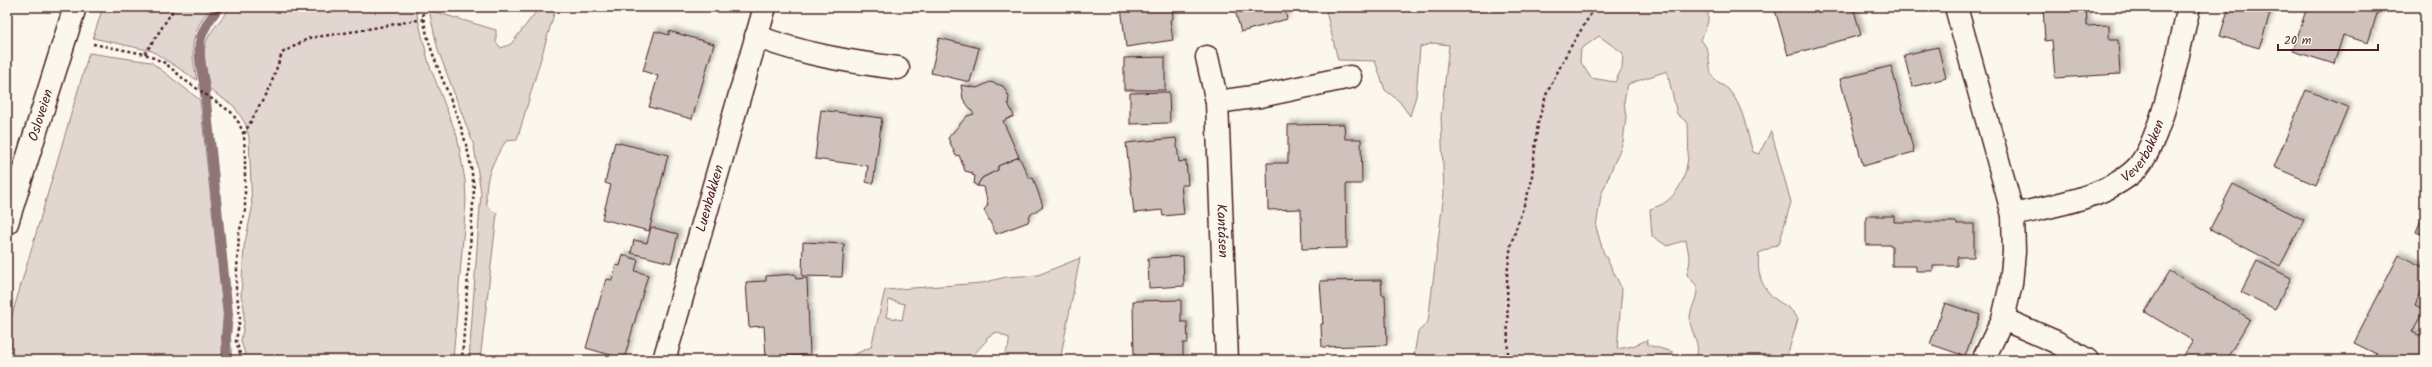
<svg xmlns="http://www.w3.org/2000/svg" width="2432" height="367" font-family="Kalam,sans-serif">
	<style>
		.green { fill: #e2d7d0; stroke: #967b7e; fill-rule: evenodd }
		.lines { fill: none; stroke-linecap: round; stroke-linejoin: round }
		.stream { stroke: #907477; stroke-width: 10 }
		.building { fill: #cfc2bc; stroke: #4a1f2b; filter: url(#shadow) }
		.minor-casing { stroke: #4a1f2b; stroke-width: 25 }
		.major-casing { stroke: #4a1f2b; stroke-width: 25 }
		.path { stroke: #4a1f2b; stroke-width: 2.5; stroke-dasharray: 3 3; stroke-linecap: butt }
		.minor { stroke: #fbf7ec; stroke-width: 22 }
		.major { stroke: #fbf7ec; stroke-width: 22 }
		.labels { text-anchor: middle; dominant-baseline: central; stroke-width: 3.5; stroke-linejoin: round; paint-order: stroke }
		.street-label { font-size: 14px; fill: #4a1f2b; stroke: #fbf7ec }
	</style>
	<defs>
		<filter id="shadow"><feDropShadow dx="3.5" dy="-3.5" stdDeviation="2" flood-color="#0004"/></filter>
	</defs>
	<rect width="100%" height="100%" fill="#fbf7ec"/>
	<filter id="ink" filterUnits="userSpaceOnUse"><feTurbulence type="fractalNoise" baseFrequency=".025" numOctaves="2"/><feDisplacementMap in="SourceGraphic" scale="8" xChannelSelector="R" yChannelSelector="G"/><feConvolveMatrix kernelMatrix="1 2 1 2 8 2 1 2 1" color-interpolation-filters="sRGB"/></filter>
	<g filter="url(#ink)">
		<g class="green">
			<path d="M103,7H211C190,34 190,47 197,80L152,51L93,38Z"/>
			<path d="M231,7H415L429,64L457,136L465,180L466,201L453,360H247L241,341L244,324V307L241,296L244,247L252,209L249,137L245,123L234,106L210,90C201,41 200,45 231,7Z"/>
			<path d="M556,7L517,140L506,141C492,162 483,181 487,206L497,214L480,360H469L481,193L474,146L438,50L429,10L496,30V42L501,48L511,44L539,8Z"/>
			<path d="M1325,7H1708V22L1701,40C1714,54 1705,67 1715,80C1718,84 1724,85 1728,89C1744,106 1746,131 1753,152L1759,154L1771,131L1791,202L1779,244L1759,253C1757,269 1759,282 1770,294C1779,305 1790,304 1798,319L1786,360H1695C1703,343 1689,333 1690,317C1691,306 1698,299 1697,286L1687,275L1690,261L1686,240L1667,246L1652,236L1650,209C1655,207 1663,205 1667,201C1691,182 1689,150 1688,123L1677,114L1667,71L1628,84L1624,101L1626,117L1623,142L1601,195L1596,227L1603,251L1622,289L1617,349L1633,346L1647,340L1648,345L1673,352V360H1411L1414,355L1418,332L1428,322L1444,193L1441,117L1449,45L1433,43L1420,47L1416,96L1410,116L1399,101L1385,90L1375,61L1338,60ZM1599,36L1623,53L1622,68L1615,82L1591,78L1580,61L1581,49Z"/>
			<path d="M89,53L151,62L200,100L225,328L221,360H7V332Z"/>
			<path d="M1080,258L1060,360H996C1005,355 1010,348 1009,338L996,332L986,338L987,340L974,354L976,360H850L853,355L871,347L885,290L982,283L1006,277L1038,275ZM889,300L905,304L902,320L886,317Z"/>
		</g>
		<g class="lines">
			<path class="stream" d="M219,7C195,37 197,47 204,83L228,314L226,337L227,360"/>
		</g>
		<g class="building">
			<path d="M1121,7H1172L1173,19L1170,20L1173,40L1126,47Z"/>
			<path d="M1234,7H1284L1287,19L1241,32Z"/>
			<path d="M1787,7H1853L1861,35L1788,55L1775,10Z"/>
			<path d="M2043,7H2086L2087,26L2109,25V40H2118L2120,74L2055,78L2052,40L2045,41Z"/>
			<path d="M2229,7H2247L2270,14L2259,48L2220,36Z"/>
			<path d="M2307,7H2379L2368,43L2343,35L2334,64L2293,51Z"/>
			<path d="M655,31L669,35V31L714,44L692,119L649,107L658,76L643,71Z"/>
			<path d="M939,38L979,48L970,82L931,73Z"/>
			<path d="M1938,47L1946,78L1912,87L1904,55Z"/>
			<path d="M1165,57V90H1124V58Z"/>
			<path d="M1891,66L1914,152L1863,166L1840,79Z"/>
			<path d="M990,82L1003,86L1009,97L1008,103L1014,116L1003,121L1019,157L998,166V170L982,178L977,186L974,184L975,176L972,175L973,173L965,171L959,155L956,156L948,138L967,116L974,114L963,99L961,85L977,88Z"/>
			<path d="M2306,90L2348,107L2316,185L2274,167Z"/>
			<path d="M1169,92L1170,123L1130,124V93Z"/>
			<path d="M821,110L882,118L873,184L866,182L868,166L815,159Z"/>
			<path d="M1344,124L1345,139H1361L1362,184H1346L1347,248L1302,249L1301,209L1268,210L1267,163H1288V125Z"/>
			<path d="M1176,138L1179,162L1186,161L1188,185H1181L1184,214L1163,216L1162,210L1134,213L1126,143Z"/>
			<path d="M615,142L668,155L649,231L602,219L611,185L605,183Z"/>
			<path d="M1019,157L1029,178H1033L1043,206L1030,215L1028,222L996,234L984,210L988,205L984,187L977,186L982,178L998,170V166Z"/>
			<path d="M2233,184L2304,220L2280,266L2210,229Z"/>
			<path d="M2425,211V236L2416,232Z"/>
			<path d="M1866,216H1894V222H1957V224H1974V257H1957V266H1933V271H1916V266H1892V245H1866Z"/>
			<path d="M651,227L678,234L671,263L631,253L634,240L647,243Z"/>
			<path d="M803,242L844,244L842,277L802,276Z"/>
			<path d="M623,255L638,260L635,271L648,275L624,359L586,348L606,279L612,280L616,265L620,266Z"/>
			<path d="M2399,255L2425,268V284L2415,305L2424,310L2412,332L2425,338V354L2422,360H2389L2354,343Z"/>
			<path d="M1183,256L1184,286L1149,288L1148,258Z"/>
			<path d="M2257,261L2291,278L2275,309L2241,292Z"/>
			<path d="M2170,271L2250,319L2226,360H2181L2193,341L2145,312Z"/>
			<path d="M795,274L796,279L807,278L810,355L766,357L764,326L749,327L746,282L766,281V276Z"/>
			<path d="M1381,280L1382,295H1385L1387,345L1322,347L1321,324H1323L1320,281Z"/>
			<path d="M1181,300V322H1187L1188,343H1183V360H1134L1133,301Z"/>
			<path d="M1945,303L1980,315L1965,356L1930,344Z"/>
			<path d="M1310,358V360H1276Z"/>
		</g>
		<g class="lines">
			<g class="minor-casing">
				<g id="minor">
					<path d="M1956,7L2013,215L2014,252L2011,284L2003,319L1983,360"/>
					<path d="M756,36C801,54 850,62 898,68"/>
					<path id="s1" d="M1207,57L1217,102L1227,360"/>
					<path d="M1217,102L1260,96L1350,77"/>
					<path id="s2" d="M2013,215C2051,206 2105,198 2135,170C2162,144 2179,47 2189,7"/>
					<path d="M2003,319L2056,342L2087,360"/>
					<path id="s3" d="M664,360L765,7"/>
				</g>
			</g>
			<g class="major-casing">
				<g id="major">
					<path id="s4" d="M7,223L75,7"/>
				</g>
			</g>
			<g class="path">
				<path d="M422,7C425,41 440,72 452,103C464,132 471,159 474,190L462,360"/>
				<path d="M93,44L145,54L165,63L186,81L231,112L239,123L244,135L245,158V211L239,233L236,288L240,317L236,341L242,360"/>
				<path d="M145,54L175,7"/>
				<path d="M244,134L270,87L282,53L309,38L357,31L423,19"/>
				<path d="M7,316L9,298"/>
				<path d="M1508,360L1507,275L1511,244L1531,184L1538,123L1546,95L1567,53L1595,7"/>
			</g>
			<use href="#minor" class="minor"/>
			<use href="#major" class="major"/>
		</g>
	</g>
	<g class="labels">
		<g class="street-label">
			<text stroke="none"><textPath href="#s4" startOffset="113">Osloveien</textPath></text>
			<text stroke="none"><textPath href="#s2" startOffset="152">Veverbakken</textPath></text>
			<text stroke="none"><textPath href="#s3" startOffset="168">Luenbakken</textPath></text>
			<text stroke="none"><textPath href="#s1" startOffset="175">Kantåsen</textPath></text>
		</g>
	</g>
	<rect width="2432" height="367" fill="none" stroke="#fbf7ec" stroke-width="24"/>
	<rect x="12" y="12" width="2408" height="343" fill="none" stroke="#4a1f2b" stroke-width="1.5" filter="url(#ink)"/>
	<path d="M2278 44v6h100v-6" fill="none" stroke="#4a1f2b" stroke-width="2"/>
	<text x="2284" y="44" font-size="12" fill="#4a1f2b" stroke="#fbf7ec" stroke-width="3" paint-order="stroke">20 m</text>
</svg>
